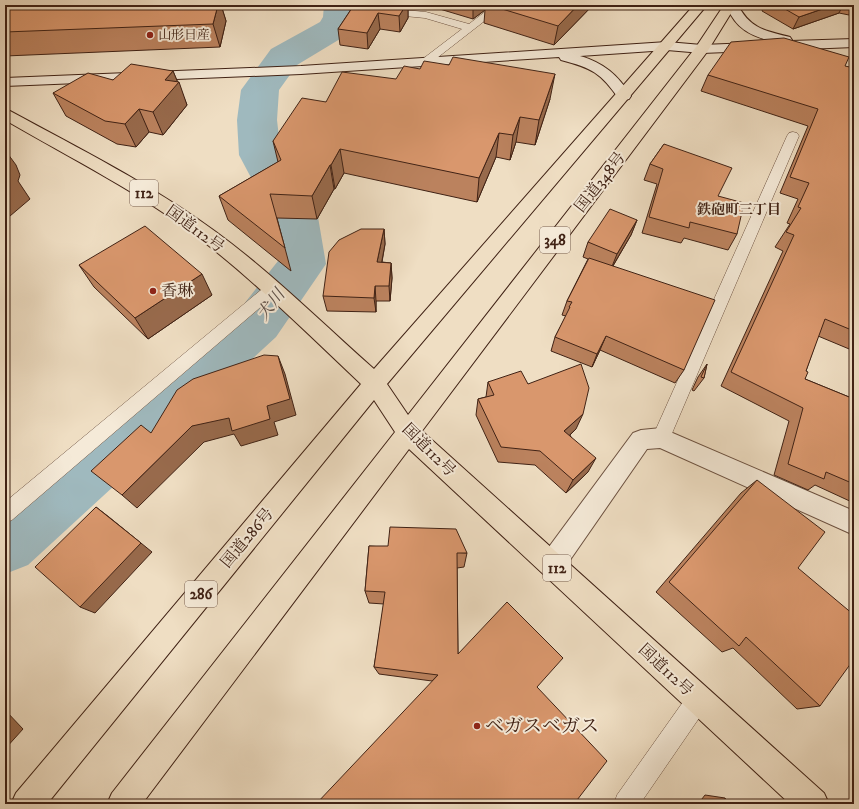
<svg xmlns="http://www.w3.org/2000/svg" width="859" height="809" font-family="'IM FELL DW Pica','Noto Serif JP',serif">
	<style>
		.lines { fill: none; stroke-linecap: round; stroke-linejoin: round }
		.river { fill: #9fb9be; fill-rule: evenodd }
		.lane-casing { stroke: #6c5140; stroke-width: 1 }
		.street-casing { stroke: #6c5140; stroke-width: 2 }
		.secondary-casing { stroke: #402215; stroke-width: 2 }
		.highway-casing { stroke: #402215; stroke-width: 2 }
		.lane { fill: #f5ead8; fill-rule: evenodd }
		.street { fill: #f5ead8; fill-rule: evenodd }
		.secondary { fill: #f5ead8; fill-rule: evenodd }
		.highway { fill: #efdec3; fill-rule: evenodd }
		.wall { fill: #bb825e; stroke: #402215 }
		.shaded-wall { fill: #986a4c; stroke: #402215 }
		.building { fill: #d9976d; stroke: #402215 }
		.poi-dot { fill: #8f2418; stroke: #f5ead8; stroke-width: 1.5 }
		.labels { text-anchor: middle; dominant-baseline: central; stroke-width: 4; stroke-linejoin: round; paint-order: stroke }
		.far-poi-label { font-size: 13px; fill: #402215; stroke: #f5ead8; text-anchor: start }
		.far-neighbourhood-label { font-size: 14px; font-weight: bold; fill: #402215; stroke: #f5ead8 }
		.shield { fill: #f5ead8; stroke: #765e50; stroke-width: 1 }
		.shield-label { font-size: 15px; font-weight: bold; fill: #402215 }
		.street-label { font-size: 16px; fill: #402215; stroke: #f5ead8 }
		.poi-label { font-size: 16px; fill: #402215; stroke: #f5ead8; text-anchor: start }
		.water-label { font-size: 17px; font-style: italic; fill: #5c4f48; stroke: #f5ead8 }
		.near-poi-label { font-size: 19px; fill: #402215; stroke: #f5ead8; text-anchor: start }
	</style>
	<rect width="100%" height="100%" fill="#efdec3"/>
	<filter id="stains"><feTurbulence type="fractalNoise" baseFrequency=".005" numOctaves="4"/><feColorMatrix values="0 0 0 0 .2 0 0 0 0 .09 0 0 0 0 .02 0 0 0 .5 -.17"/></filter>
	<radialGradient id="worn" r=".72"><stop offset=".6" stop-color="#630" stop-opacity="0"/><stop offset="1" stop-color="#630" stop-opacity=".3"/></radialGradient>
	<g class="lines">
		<path class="river" d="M324,5H356L357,17L345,36L297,65L279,90L277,120L281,155L318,217L326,264L276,337L28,565L5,574V502L240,309L278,261L272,217L239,155L237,120L241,90L271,49L320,22L323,17Z"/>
		<g class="lane-casing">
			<g id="lane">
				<path d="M348,5L426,12L469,24L494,5H505L428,65L424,66L419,63L420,61L462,29L425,18L353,11L349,10Z"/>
				<path d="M793,132L797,133L799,136L670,438L667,444L661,446L655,444L652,438L787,136L789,133Z"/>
				<path d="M272,283L277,285L279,289L277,293L12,520L5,523V502L267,285Z"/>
				<path d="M698,689L706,692L709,700L706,708L640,804H614L617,795L690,692Z"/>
			</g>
		</g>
		<g class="street-casing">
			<path id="street" d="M661,428L854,511V535L660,448L647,449L561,573L552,577L543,573L539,564L543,555L633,433L641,430Z"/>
		</g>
		<g class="secondary-casing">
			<path id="secondary" d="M726,5H738C750,29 766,31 790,37L792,40L791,41L854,39V47L702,53L667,50L580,56C604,63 618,75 631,96L629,99L624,100L619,99C601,73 592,68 561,60L559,57L301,74L5,86V78L301,66L667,42L702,45L775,42C750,36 736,29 726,5Z"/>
		</g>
		<g class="highway-casing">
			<path id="highway" d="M694,5H707L387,384L408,415L696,47L724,5H736L707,52L422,431L824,793L829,804H790L409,449L142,804H107L112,793L395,432L374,400L47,804H11L16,793L361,384C310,336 259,285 204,242C143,194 72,159 5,120V109L10,111C80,149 152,185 216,232C272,273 322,323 374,369Z"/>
		</g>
		<use href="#lane" class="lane"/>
		<use href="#street" class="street"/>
		<use href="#secondary" class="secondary"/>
		<use href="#highway" class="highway"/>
	</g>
	<g class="wall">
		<path d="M5,5H221L226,21L220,47L5,56Z"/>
		<path d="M354,5H415L413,9H408V18L400,32L380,29L368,49L340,45L338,29Z"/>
		<path d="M433,5H593L554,45L484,23L485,10L473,19L433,7Z"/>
		<path d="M764,5H854V16L839,13L793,29L762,11Z"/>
		<path d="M854,68V351L818,336L806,371L805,379L854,399V503L815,485L808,490L774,475L789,421L721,386L783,251L775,247L790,224L787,223L798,199L780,193L808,126L701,91L708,75Z"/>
		<path d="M173,71L187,105L163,135L149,132L136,147L117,144L66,116L53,93L113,80Z"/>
		<path d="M550,99L535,145L516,142L510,160L496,157L477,202L344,173L335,189H334L317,219L277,218L291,271L228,220L219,196L278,162L273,141L326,102Z"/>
		<path d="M664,144L718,196L737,234L728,250L684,238L681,243L642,233L657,184L644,180L650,164Z"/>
		<path d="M637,220L631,235L613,266L684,370L675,383L600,350L592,367L551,351L555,337L566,316L562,315L567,301L588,259L583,257L588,242Z"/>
		<path d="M384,229L385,244L382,262L391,263L392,278L390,301H376V312L327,311L323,296Z"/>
		<path d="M79,265L212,295L148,339L94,287Z"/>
		<path d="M707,364L704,378L694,391L692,390L698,377Z"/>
		<path d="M488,382L528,384L576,429L570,435L588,472L566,493L535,465L498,462L476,415L478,399L486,397Z"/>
		<path d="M757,480L798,568L820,706L797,709L733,648L722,652L656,592L741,493Z"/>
		<path d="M369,546L467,553L464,567L457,568L458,654L432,681L379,674L374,667L384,604L369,603L365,591Z"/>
		<path d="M705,795L725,798L731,804H698Z"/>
	</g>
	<g class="shaded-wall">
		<path d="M218,5H221L226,21L220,47L213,24Z"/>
		<path d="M406,5H408V18L400,32L399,16Z"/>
		<path d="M413,5H415L413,9Z"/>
		<path d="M473,5H486L485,10L473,19Z"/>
		<path d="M578,5H593L554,45L558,26Z"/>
		<path d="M834,5H843L839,13L793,29L799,17Z"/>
		<path d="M378,13L380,29L368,49L367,33Z"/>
		<path d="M173,71L178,83L179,82L187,105L163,135L153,112L165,80Z"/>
		<path d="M555,74L550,99L535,145L539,120Z"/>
		<path d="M139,109L149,132L136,147L125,124Z"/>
		<path d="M520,117L516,142L510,160L513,135Z"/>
		<path d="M499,133L496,157L477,202L479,178Z"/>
		<path d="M340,149L344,173L335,189L331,165Z"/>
		<path d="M5,150L16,165L20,175L18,181L30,199L10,216L5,218Z"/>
		<path d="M330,165L334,189L317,219L312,196Z"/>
		<path d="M637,220L631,235L611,269L617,254Z"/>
		<path d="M384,229L385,244L379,277L377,262Z"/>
		<path d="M391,263L392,278L390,301L389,286Z"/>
		<path d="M202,274L212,295L148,339L135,318Z"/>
		<path d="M375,286L376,301V312L374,298Z"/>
		<path d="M606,336L600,350L592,367L597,354Z"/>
		<path d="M278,356L285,374L296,415L274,422L278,435L241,446L234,434L204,442L137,508L122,495L192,426Z"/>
		<path d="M583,414L576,429L558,446L564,431Z"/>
		<path d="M596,458L588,472L566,493L573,480Z"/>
		<path d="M96,507L109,517L152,552L95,613L80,607Z"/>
		<path d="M5,710L23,729L5,749Z"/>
	</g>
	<g class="building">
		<path d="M5,5H218L213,24L5,32Z"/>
		<path d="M354,5H406L399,16L378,13L367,33L338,29Z"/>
		<path d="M489,5H578L558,26Z"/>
		<path d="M778,5H834L799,17Z"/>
		<path d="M784,38L849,57L845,66L854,68V331L825,319L806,371L808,372L805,379L854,399V484L826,472L824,479L788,464L803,408L731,372L794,235L786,232L801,208L798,207L809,183L790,177L818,109L708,75L731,42Z"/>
		<path d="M453,57L555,74L539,120L520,117L513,135L499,133L479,178L340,149L331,165H330L312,196L270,194L285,248L219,196L281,160L273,141L302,98L326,102L342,72L396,79L404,66L420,69L424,61L449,65Z"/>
		<path d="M131,64L173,71L165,80L179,82L153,112L139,109L125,124L105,121L53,93L88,73L113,80Z"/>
		<path d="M664,144L732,168L718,196L744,203L737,234L690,222L689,228L649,217L663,169L650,164Z"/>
		<path d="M5,169L10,171L5,175Z"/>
		<path d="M610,209L637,220L617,254L588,242Z"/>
		<path d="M145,226L202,274L135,318L79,265Z"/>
		<path d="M361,229H384L377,262L391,263L389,286H375L374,298L323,296L329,252L339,240Z"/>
		<path d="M589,258L715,300L684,370L606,336L597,354L555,337L570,307H569L572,302L567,301Z"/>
		<path d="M264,355L278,356L290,399L267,406L270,419L232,431L229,418L192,426L122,495L91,471L141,425L151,433L177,390L193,379Z"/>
		<path d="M581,364L589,388L583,414L564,431L596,458L573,480L540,451L501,447L478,399L494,395L488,382L521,371L528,384Z"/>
		<path d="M707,364L704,378L701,377Z"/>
		<path d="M757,480L825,532L798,568L854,615V659L820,706L746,637L739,646L669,582Z"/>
		<path d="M96,507L141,543L80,607L35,567Z"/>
		<path d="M390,527L456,529L467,553H457L458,654L507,602L563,658L537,687L607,761L574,804H316L438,675L374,667L385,592L365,591L369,546H388Z"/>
		<path d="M725,798L731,804H722Z"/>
	</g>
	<g class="poi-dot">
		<circle cx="150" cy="35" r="4"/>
		<circle cx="153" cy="291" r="4"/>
		<circle cx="477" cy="726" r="4"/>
	</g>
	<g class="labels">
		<g class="far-poi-label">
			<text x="158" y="35">山形日産</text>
		</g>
		<g class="far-neighbourhood-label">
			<text x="739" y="210">鉄砲町三丁目</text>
		</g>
		<g class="shield">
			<rect x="130" y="180" width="28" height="26" rx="3"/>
			<rect x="540" y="227" width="30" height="26" rx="3"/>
			<rect x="543" y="555" width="28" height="26" rx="3"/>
			<rect x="185" y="581" width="32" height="26" rx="3"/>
		</g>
		<g class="shield-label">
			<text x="144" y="193">112</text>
			<text x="555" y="240">348</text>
			<text x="557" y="568">112</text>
			<text x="201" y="594">286</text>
		</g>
		<g class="street-label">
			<text transform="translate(600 182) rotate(-52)">国道348号</text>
			<text transform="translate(195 229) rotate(36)">国道112号</text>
			<text transform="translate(429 450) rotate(45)">国道112号</text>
			<text transform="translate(247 538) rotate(-50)">国道286号</text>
			<text transform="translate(666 670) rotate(43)">国道112号</text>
		</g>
		<g class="poi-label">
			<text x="161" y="291">香琳</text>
		</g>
		<g class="water-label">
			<text transform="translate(271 305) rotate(-53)">犬川</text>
		</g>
		<g class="near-poi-label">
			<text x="485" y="726">ベガスベガス</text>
		</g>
	</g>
	<rect width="859" height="809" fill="none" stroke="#efdec3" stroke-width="20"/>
	<rect x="6" y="6" width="847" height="797" fill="none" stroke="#402215" stroke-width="2"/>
	<rect x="10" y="10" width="839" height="789" fill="none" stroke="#402215"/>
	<rect width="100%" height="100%" filter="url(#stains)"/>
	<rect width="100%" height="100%" fill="url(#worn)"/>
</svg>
